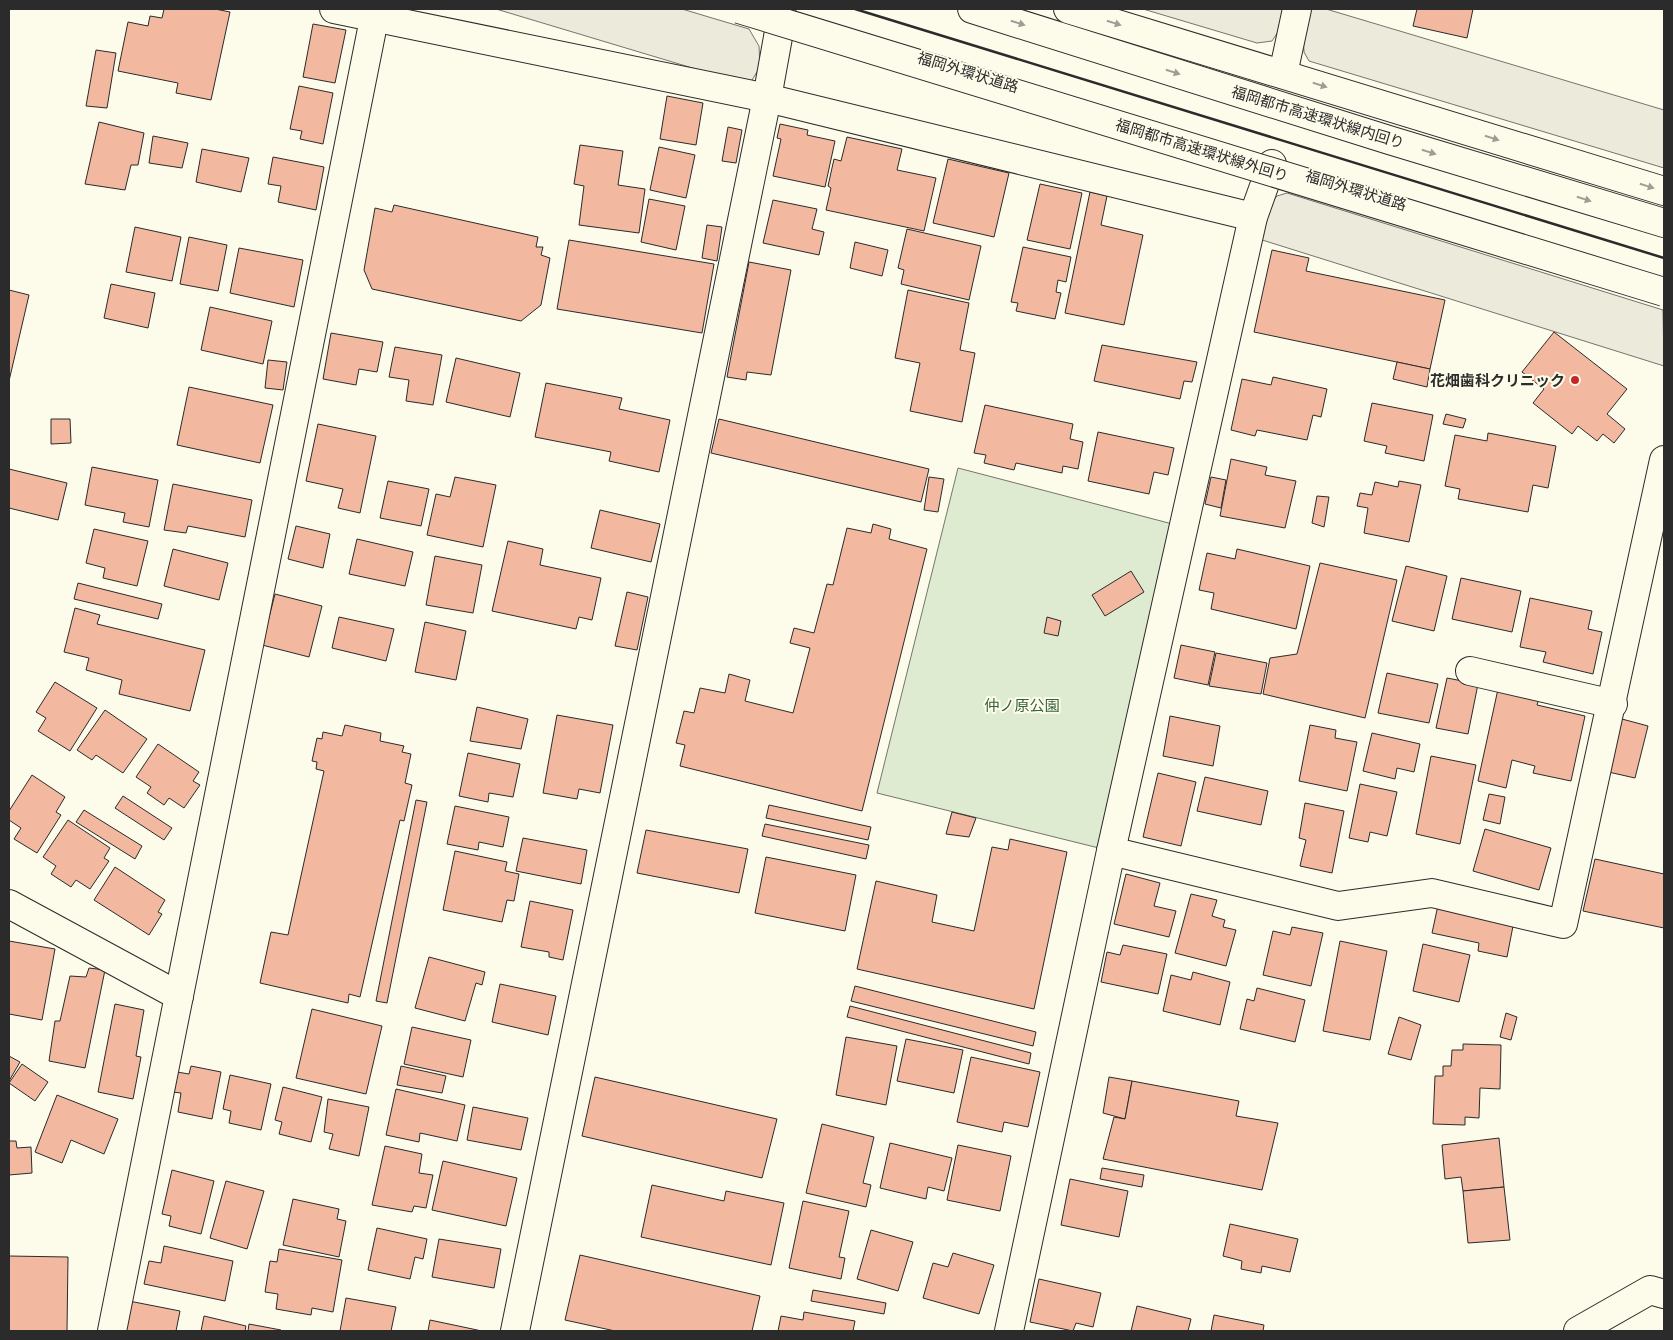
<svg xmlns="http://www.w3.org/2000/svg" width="1673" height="1340" font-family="Mulish,'Noto Sans JP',sans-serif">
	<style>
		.green { fill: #deebd1; stroke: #74746e }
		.parking { fill: #eceadb; stroke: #74746e }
		.building { fill: #f2b8a0; stroke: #2b2b2b }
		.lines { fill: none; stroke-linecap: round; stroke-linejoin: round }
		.minor-casing { stroke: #2b2b2b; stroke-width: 30 }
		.trunk-casing { stroke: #2b2b2b; stroke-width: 30 }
		.motorway-casing { stroke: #2b2b2b; stroke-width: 30 }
		.minor { stroke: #fdfbea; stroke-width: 28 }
		.trunk { stroke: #fdfbea; stroke-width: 28 }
		.motorway { stroke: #fdfbea; stroke-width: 28 }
		.motorway-bridge-casing { stroke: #2b2b2b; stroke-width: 30; stroke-linecap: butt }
		.motorway-bridge { stroke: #fdfbea; stroke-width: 28 }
		.wall { stroke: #2b2b2b; stroke-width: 2.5 }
		.oneway { fill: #9e9d94 }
		.poi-dot { fill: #c62828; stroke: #fdfbea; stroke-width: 2 }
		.labels { text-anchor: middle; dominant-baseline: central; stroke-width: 4; stroke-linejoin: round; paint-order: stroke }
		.street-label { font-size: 15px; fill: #2b2b2b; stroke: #fdfbea }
		.poi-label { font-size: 15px; font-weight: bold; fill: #2b2b2b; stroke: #fdfbea; text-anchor: end }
		.park-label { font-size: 15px; fill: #34623c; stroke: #fdfbea }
	</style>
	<rect width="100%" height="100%" fill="#fdfbea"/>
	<path class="green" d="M958,468L1184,527L1111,851L877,793Z"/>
	<g class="parking">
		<path d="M496,9H682L749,29L759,46L760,67L749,85Z"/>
		<path d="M1143,9H1288L1286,20L1272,41L1257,43Z"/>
		<path d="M1308,9H1326L1664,110V168L1309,61L1304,52L1303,34Z"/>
		<path d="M1287,193L1663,310L1664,366L1259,239L1261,214L1277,196Z"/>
	</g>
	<g class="building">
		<path d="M164,9H215L230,12L211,100L176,93L178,83L118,71L128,22L148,26L150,16L162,18Z"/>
		<path d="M1417,9H1473L1467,38L1413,26Z"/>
		<path d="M313,24L346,30L335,83L303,77Z"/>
		<path d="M96,50L116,53L107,108L86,106Z"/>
		<path d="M299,86L333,93L323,144L300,139L302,131L290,129Z"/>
		<path d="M667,96L703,103L696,145L660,139Z"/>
		<path d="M99,122L144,133L138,165H131L125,190L85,184Z"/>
		<path d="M780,124L808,130L807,135L835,141L825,187L773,176L781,139L777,138Z"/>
		<path d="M728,127L742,130L736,163L722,161Z"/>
		<path d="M153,136L188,143L182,168L149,163Z"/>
		<path d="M847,137L902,149L897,170L936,178L924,231L826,210L831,188L828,186L834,159L841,161Z"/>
		<path d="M580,145L623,151L618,185L645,189L639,233L579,225L584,186L574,184Z"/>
		<path d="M659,147L695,155L686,198L650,190Z"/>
		<path d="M202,149L249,158L241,192L196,182Z"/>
		<path d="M273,157L324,167L316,210L278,202L281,186L268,184Z"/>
		<path d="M948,159L1009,173L994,237L933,223Z"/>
		<path d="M1040,184L1082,193L1070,249L1027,240Z"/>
		<path d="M1090,192L1107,196L1101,225L1143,235L1124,325L1065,313Z"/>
		<path d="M649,199L685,206L676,250L641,242Z"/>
		<path d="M773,200L817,209L812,229L824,232L819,255L763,243Z"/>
		<path d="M394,205L538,237L536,247H543L541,255L550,258L541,305L521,321L372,289L364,270L375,208L392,212Z"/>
		<path d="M707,225L722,227L717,261L702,258Z"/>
		<path d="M135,227L181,237L172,281L126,272Z"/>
		<path d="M907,229L981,246L969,300L901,284L904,270L898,268Z"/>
		<path d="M189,237L227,245L218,291L180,284Z"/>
		<path d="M569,240L714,264L702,333L557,309Z"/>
		<path d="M855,242L888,250L882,276L850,268Z"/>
		<path d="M1023,247L1071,257L1066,282L1058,280L1056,292L1061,293L1055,319L1016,311L1018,303L1011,302Z"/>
		<path d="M239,248L303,260L294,307L230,293Z"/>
		<path d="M1272,250L1309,258L1306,271L1445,300L1430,369L1254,332Z"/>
		<path d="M749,262L791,270L771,375L747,372L746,380L727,377Z"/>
		<path d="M111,284L155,293L148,328L104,318Z"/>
		<path d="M9,290L29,295L9,381Z"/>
		<path d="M908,290L969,303L960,350L975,353L962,422L910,411L920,363L895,358Z"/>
		<path d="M210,307L272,321L263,364L201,350Z"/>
		<path d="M1554,332L1627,389L1607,414L1625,429L1614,443L1603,434L1597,441L1578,426L1572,434L1533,403L1544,389L1522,372Z"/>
		<path d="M331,333L383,342L377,372L359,369L356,385L323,379Z"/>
		<path d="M1102,345L1197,362L1192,382L1184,381L1180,399L1094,381Z"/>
		<path d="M395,347L442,355L433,405L406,401L409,380L389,377Z"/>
		<path d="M456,358L520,373L510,417L446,402Z"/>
		<path d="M268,360L287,362L283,390L265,388Z"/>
		<path d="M1397,362L1430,369L1427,387L1393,379Z"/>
		<path d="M1273,377L1327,389L1321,417L1313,415L1307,440L1257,430L1255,436L1231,430L1242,379L1271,385Z"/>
		<path d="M546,383L622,398L619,409L670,420L659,472L609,461L611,452L535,437Z"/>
		<path d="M189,387L273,405L260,463L177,445Z"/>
		<path d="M1372,403L1433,415L1424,461L1385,453L1387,446L1364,441Z"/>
		<path d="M985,405L1073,424L1070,439L1083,442L1078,469L1063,466L1062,473L1016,463L1014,470L984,463L986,455L974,453Z"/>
		<path d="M1446,414L1466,419L1463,428L1443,424Z"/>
		<path d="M51,419H70L71,443L51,444Z"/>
		<path d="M719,419L929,469L921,502L711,453Z"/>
		<path d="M318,424L376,436L360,513L338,508L343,489L306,481Z"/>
		<path d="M1098,432L1174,448L1168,475L1154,472L1149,494L1088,481Z"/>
		<path d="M1488,433L1556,446L1548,488L1533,485L1528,512L1458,499L1460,489L1445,486L1455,435L1487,441Z"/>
		<path d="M1231,459L1267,467L1265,475L1296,481L1285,528L1220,516Z"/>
		<path d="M92,467L158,480L149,527L123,522L125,513L85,505Z"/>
		<path d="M9,469L67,483L58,520L9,508Z"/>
		<path d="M455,477L496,485L483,547L427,535L436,494L450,497Z"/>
		<path d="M929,477L944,479L938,512L924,510Z"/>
		<path d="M1211,477L1226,480L1221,508L1205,504Z"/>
		<path d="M388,481L429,489L421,526L380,518Z"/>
		<path d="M1399,481L1421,485L1409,542L1364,533L1368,508L1357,506L1360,493L1372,495L1375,482L1398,487Z"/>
		<path d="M173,484L252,500L245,537L188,526L186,533L164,530Z"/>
		<path d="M1317,496L1329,497L1324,527L1312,523Z"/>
		<path d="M600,510L660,524L651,562L591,548Z"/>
		<path d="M873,524L891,529L889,539L927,549L862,811L680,766L685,745L676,743L684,711L694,713L700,688L725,693L729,674L750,680L745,701L793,713L810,648L790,643L794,628L814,633L827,584L833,585L847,528L871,533Z"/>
		<path d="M296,526L330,534L323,568L288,559Z"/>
		<path d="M94,529L148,541L137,586L103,578L105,568L86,563Z"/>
		<path d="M357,539L413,552L405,586L349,574Z"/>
		<path d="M508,541L543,549L540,565L601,578L592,620L579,617L576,629L492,611Z"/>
		<path d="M173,549L228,563L219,600L164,586Z"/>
		<path d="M1237,549L1310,566L1296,629L1211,609L1214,593L1199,590L1207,553L1235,559Z"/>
		<path d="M435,556L482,565L473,613L426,605Z"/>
		<path d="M1320,563L1397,580L1365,718L1263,694L1270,658L1297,654Z"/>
		<path d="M1406,566L1447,576L1434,631L1392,621Z"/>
		<path d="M1131,571L1144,592L1105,616L1092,595Z"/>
		<path d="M1461,578L1521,591L1512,632L1452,619Z"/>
		<path d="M78,583L162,604L158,619L74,599Z"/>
		<path d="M627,592L648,597L637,650L615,646Z"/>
		<path d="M275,594L322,606L309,657L262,645Z"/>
		<path d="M1530,598L1592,611L1588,629L1602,632L1593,674L1543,662L1546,652L1520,647Z"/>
		<path d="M75,608L100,615L97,624L205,650L190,711L119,694L122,680L86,670L89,658L64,652Z"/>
		<path d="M339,617L394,629L386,661L332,648Z"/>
		<path d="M1047,617L1061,621L1058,636L1044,633Z"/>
		<path d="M425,622L466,631L456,680L415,672Z"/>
		<path d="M1181,645L1215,652L1208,685L1174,678Z"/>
		<path d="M1216,653L1267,663L1261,694L1209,686Z"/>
		<path d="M1387,673L1438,684L1429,723L1378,713Z"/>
		<path d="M1447,678L1478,684L1468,734L1436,728Z"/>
		<path d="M55,682L97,708L70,751L38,731L46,718L36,712Z"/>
		<path d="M1498,689L1539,699L1537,705L1585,716L1571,781L1533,773L1535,766L1512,760L1506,788L1478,781Z"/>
		<path d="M477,707L528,719L521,749L470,741Z"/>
		<path d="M105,710L147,739L123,773L96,755L92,760L77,750Z"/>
		<path d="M557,715L613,725L600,793L579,789L577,799L543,793Z"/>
		<path d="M1170,716L1220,726L1213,766L1163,756Z"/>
		<path d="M1622,719L1648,726L1635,778L1604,771L1615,727L1620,728Z"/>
		<path d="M345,725L381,733L380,741L404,746L402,752L411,754L405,783L412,785L404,821L400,820L360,997L349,994L348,1003L260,983L271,932L288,935L324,771L316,769L317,762L312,761L317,738L322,739L323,732L342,736Z"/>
		<path d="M1310,725L1336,730L1335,738L1357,742L1347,791L1299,781Z"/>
		<path d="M1372,733L1420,744L1414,772L1397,768L1395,779L1363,771Z"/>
		<path d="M158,744L199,772L193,781L200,785L184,808L169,798L164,805L147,793L151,787L136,777Z"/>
		<path d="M468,753L520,764L513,797L489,793L488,802L459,796Z"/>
		<path d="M1431,756L1476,765L1460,844L1416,834Z"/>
		<path d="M1158,773L1196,782L1181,846L1143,837Z"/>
		<path d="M32,775L65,797L56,812L61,815L37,853L14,839L21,828L9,820V811Z"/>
		<path d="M1205,777L1268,791L1261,825L1197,811Z"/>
		<path d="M1360,784L1397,792L1387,836L1370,832L1368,842L1349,838Z"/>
		<path d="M1489,794L1505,797L1500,824L1483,820Z"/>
		<path d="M123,796L172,828L164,840L115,808Z"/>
		<path d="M416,800L427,802L387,1003L376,1001Z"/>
		<path d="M1305,803L1344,811L1332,873L1300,866L1306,840L1299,838Z"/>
		<path d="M769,805L871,827L868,840L766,818Z"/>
		<path d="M455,806L509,817L503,847L479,842L478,850L447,844Z"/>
		<path d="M84,810L142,846L135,859L76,822Z"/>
		<path d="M952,812L976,818L969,837L946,834Z"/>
		<path d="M68,820L110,848L104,858L109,861L90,889L76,880L71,887L51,874L56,866L43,857Z"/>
		<path d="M765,824L869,845L866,859L762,836Z"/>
		<path d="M1485,829L1551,848L1539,890L1473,871Z"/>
		<path d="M646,830L748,849L739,893L637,873Z"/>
		<path d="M523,838L587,850L581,884L516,871Z"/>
		<path d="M1010,839L1067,852L1034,1009L857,969L876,881L937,895L932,922L974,931L992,847L1008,850Z"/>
		<path d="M455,851L507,862L505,871L519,874L514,901L507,900L502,922L443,910Z"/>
		<path d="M766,857L856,875L845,931L755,913Z"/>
		<path d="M1595,859L1664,874V928L1583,911Z"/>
		<path d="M115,867L165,900L158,912L162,914L149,935L94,900Z"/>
		<path d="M1126,874L1160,883L1154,906L1176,911L1169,937L1114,924Z"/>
		<path d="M1191,894L1217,900L1212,916L1225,920L1223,927L1236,930L1226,966L1175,953Z"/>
		<path d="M1440,896L1496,908L1494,922L1513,926L1507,957L1478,951L1479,943L1432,933Z"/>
		<path d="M530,901L573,910L563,960L549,957V952L521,947Z"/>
		<path d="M1292,927L1323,933L1311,986L1263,975L1273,931L1290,935Z"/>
		<path d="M9,941L55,949L42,1020L9,1014Z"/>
		<path d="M1340,941L1387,951L1370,1040L1323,1031Z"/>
		<path d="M1423,944L1470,955L1459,1002L1413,991Z"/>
		<path d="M1123,945L1167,954L1158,994L1101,982L1107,952L1120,955Z"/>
		<path d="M429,957L485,972L482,985L476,983L465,1021L415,1008Z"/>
		<path d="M89,968L105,970L85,1068L49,1061L55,1021H60L70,976L86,977Z"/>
		<path d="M1193,972L1230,982L1220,1025L1163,1011L1171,975L1191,980Z"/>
		<path d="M500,984L556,996L548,1035L492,1022Z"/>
		<path d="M855,986L1036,1032L1033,1046L851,1001Z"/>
		<path d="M1257,988L1305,1000L1295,1042L1240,1029L1247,999L1254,1001Z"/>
		<path d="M115,1004L144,1010L136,1056L141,1057L133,1099L98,1092Z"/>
		<path d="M850,1006L1031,1053L1029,1064L847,1017Z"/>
		<path d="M312,1009L382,1026L366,1094L296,1078Z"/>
		<path d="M1506,1013L1517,1017L1511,1040L1500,1037Z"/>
		<path d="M1399,1017L1421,1025L1411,1060L1388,1054Z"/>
		<path d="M412,1027L471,1040L463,1077L404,1064Z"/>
		<path d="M846,1037L897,1046L886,1105L836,1095Z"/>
		<path d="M906,1039L963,1050L954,1093L897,1081Z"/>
		<path d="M1463,1044L1501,1045L1500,1089L1480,1088L1479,1118L1465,1117V1125L1433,1124L1435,1076H1443V1066H1451L1452,1050H1463Z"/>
		<path d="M9,1056L20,1062L9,1081Z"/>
		<path d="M971,1057L1040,1072L1028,1127L1004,1122L1002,1132L957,1122Z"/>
		<path d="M22,1064L48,1082L35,1101L9,1083Z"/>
		<path d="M191,1066L221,1072L212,1119L178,1112L181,1093L172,1092L177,1072L189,1074Z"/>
		<path d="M401,1066L446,1076L442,1093L397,1085Z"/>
		<path d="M230,1075L271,1084L261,1130L229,1123L231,1111L223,1109Z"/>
		<path d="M595,1077L777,1119L762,1178L582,1136Z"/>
		<path d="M1109,1077L1132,1081L1125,1119L1103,1113Z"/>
		<path d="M1132,1081L1239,1101L1236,1116L1278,1123L1262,1190L1103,1159L1114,1117L1125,1119Z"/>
		<path d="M283,1087L322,1097L311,1142L279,1134L282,1122L275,1120Z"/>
		<path d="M396,1089L465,1105L457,1141L420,1133L419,1142L386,1135Z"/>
		<path d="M57,1095L118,1119L104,1154L71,1140L62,1163L35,1152Z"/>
		<path d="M328,1099L369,1107L359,1156L329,1149L333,1134L324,1132Z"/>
		<path d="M473,1107L528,1118L521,1150L467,1140Z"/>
		<path d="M822,1124L874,1137L863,1183L871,1185L866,1207L806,1193Z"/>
		<path d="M1499,1138L1504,1187L1463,1191L1461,1177L1445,1179L1442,1145Z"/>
		<path d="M9,1141H16L17,1148L31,1147L32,1173L9,1175Z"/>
		<path d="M890,1143L952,1158L944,1191L928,1187L926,1199L880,1188Z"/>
		<path d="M958,1145L1011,1156L1000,1211L947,1200Z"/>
		<path d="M385,1146L422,1154L419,1173L433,1175L426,1208L414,1206L412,1212L372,1205Z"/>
		<path d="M443,1161L517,1178L506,1226L432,1210Z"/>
		<path d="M1102,1168L1144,1175L1142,1187L1100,1179Z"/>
		<path d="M172,1170L214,1181L201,1234L169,1226L171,1216L162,1214Z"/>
		<path d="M1070,1179L1128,1191L1119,1237L1061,1225Z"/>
		<path d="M226,1181L264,1191L247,1249L210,1238Z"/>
		<path d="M652,1185L724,1201L726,1191L784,1203L771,1265L641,1237Z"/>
		<path d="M1504,1187L1510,1240L1468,1243L1463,1191Z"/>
		<path d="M293,1199L339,1209L337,1219L346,1221L339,1257L283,1245Z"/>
		<path d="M803,1201L849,1211L839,1257L845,1258L841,1279L789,1268Z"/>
		<path d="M1230,1224L1298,1239L1290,1272L1262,1266L1261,1273L1241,1269L1242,1261L1223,1256Z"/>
		<path d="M377,1228L427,1239L423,1259L415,1257L410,1279L368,1270Z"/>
		<path d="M871,1230L913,1242L898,1291L857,1279Z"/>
		<path d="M439,1239L501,1249L494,1288L432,1277Z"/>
		<path d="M164,1246L233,1261L225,1301L144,1284L149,1261L161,1263Z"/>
		<path d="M279,1249L342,1260L333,1312L312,1308L311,1315L276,1309L278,1294L265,1292L270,1261L277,1262Z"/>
		<path d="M953,1253L994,1265L979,1314L923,1298L933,1263L948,1267Z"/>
		<path d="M580,1255L760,1296L752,1331H615L565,1320Z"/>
		<path d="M9,1256L68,1257L67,1331H9Z"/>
		<path d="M1039,1279L1101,1293L1093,1327L1076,1323L1073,1331L1030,1322Z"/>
		<path d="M813,1290L886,1303L884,1314L811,1301Z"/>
		<path d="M346,1298L396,1307L391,1331H340Z"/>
		<path d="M129,1301L180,1311L176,1331H123Z"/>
		<path d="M1137,1306L1191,1319L1188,1331H1131Z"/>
		<path d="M804,1312L855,1321L853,1331H778L781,1316L803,1320Z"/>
		<path d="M1214,1315L1264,1325L1263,1331H1211Z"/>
		<path d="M204,1316L246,1326L245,1331H201Z"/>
		<path d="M430,1320L482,1331H428Z"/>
		<path d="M249,1324L281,1330L280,1331H248Z"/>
	</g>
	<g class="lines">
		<g class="minor-casing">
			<g id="minor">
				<path d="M334,9L767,98L1253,217"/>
				<path d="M1283,74L1297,9"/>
				<path d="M1470,671L1613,704"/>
				<path d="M1111,851L1253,217L1272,164"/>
				<path d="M9,904L179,996"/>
				<path d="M112,1331L376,9"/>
				<path d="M515,1331L767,98L782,15"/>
				<path d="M1009,1331L1111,851L1338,906L1432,893L1563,924L1664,460"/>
				<path d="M1578,1331L1650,1290L1664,1294"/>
			</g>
		</g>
		<g class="trunk-casing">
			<path id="trunk" d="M1068,9L1664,191"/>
		</g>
		<g class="motorway-casing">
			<path id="motorway" d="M972,9L1389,140L1664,223"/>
		</g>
		<use href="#minor" class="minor"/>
		<use href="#trunk" class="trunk"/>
		<use href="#motorway" class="motorway"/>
		<g class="motorway-bridge-casing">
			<path id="motorway-bridge" d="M739,9L1664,292"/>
		</g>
		<use href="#motorway-bridge" class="motorway-bridge"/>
		<path class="wall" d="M855,9L1664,258"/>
	</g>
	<defs><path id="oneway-solid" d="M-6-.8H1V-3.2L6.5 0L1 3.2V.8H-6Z" transform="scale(1.25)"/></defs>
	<g class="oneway">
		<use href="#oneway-solid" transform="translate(1018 23) rotate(17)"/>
		<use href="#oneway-solid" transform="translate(1114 23) rotate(17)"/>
		<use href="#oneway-solid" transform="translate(1173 72) rotate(17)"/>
		<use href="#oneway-solid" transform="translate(1320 85) rotate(17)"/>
		<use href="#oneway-solid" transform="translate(1492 138) rotate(17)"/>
		<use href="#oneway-solid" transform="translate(1429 152) rotate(17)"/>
		<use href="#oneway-solid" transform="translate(1647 186) rotate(17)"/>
		<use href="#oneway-solid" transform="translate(1584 199) rotate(17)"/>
	</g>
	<circle class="poi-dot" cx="1575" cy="380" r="5"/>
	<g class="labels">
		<g class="street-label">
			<text transform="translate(968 72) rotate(17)">福岡外環状道路</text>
			<text transform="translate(1318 117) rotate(17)">福岡都市高速環状線内回り</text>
			<text transform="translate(1202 150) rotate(17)">福岡都市高速環状線外回り</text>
			<text transform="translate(1356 190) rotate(17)">福岡外環状道路</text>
		</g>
		<g class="poi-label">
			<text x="1565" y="380">花畑歯科クリニック</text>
		</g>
		<g class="park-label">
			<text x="1022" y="705">仲ノ原公園</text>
		</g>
	</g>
	<rect width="1673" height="1340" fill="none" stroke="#2b2b2b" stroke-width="20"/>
</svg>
